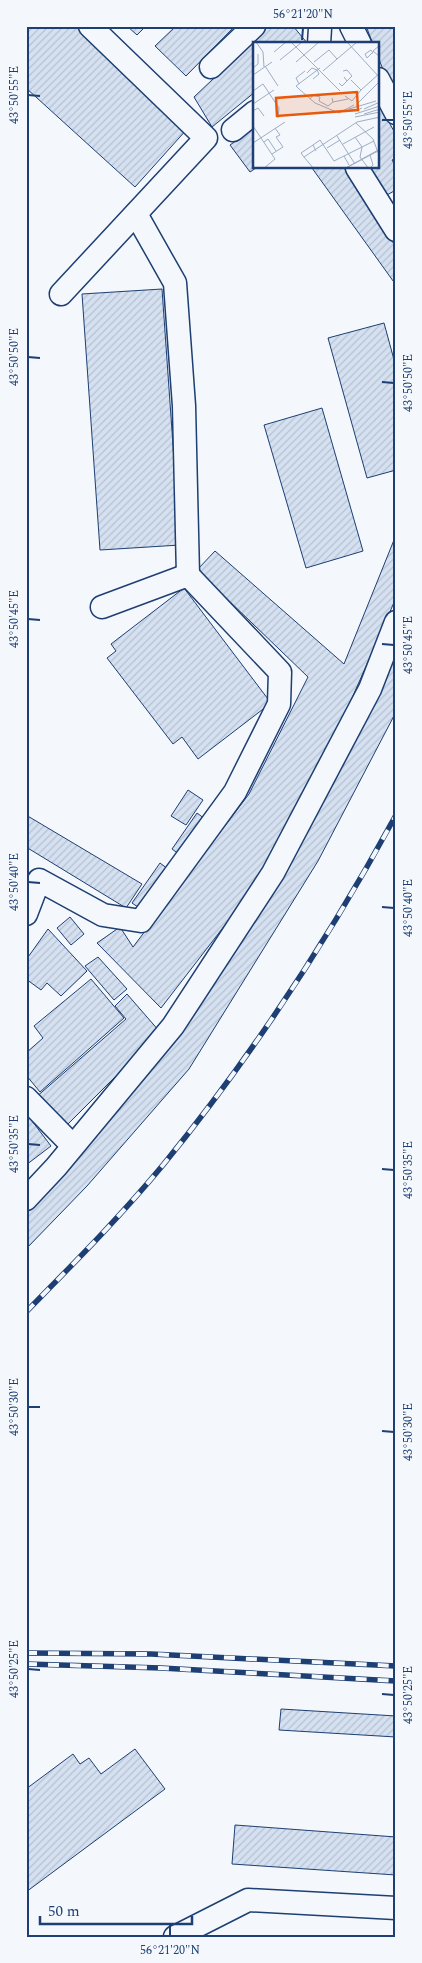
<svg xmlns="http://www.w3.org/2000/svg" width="422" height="1963" font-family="Spectral,serif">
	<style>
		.building { fill: url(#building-hatch); stroke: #1d3f73 }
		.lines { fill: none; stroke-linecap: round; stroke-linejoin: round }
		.minor-casing { stroke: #1d3f73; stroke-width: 25 }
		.minor { stroke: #f4f7fb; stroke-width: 22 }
		.rail-casing { stroke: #1d3f73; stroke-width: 5.5 }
		.rail { stroke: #f4f7fb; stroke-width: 4; stroke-dasharray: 11; stroke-linecap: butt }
		.ticks { fill: none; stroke: #1d3f73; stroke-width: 2 }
		.inset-road { fill: none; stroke: #9eadc5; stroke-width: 1 }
		.view { fill: #e8590c; fill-opacity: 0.15; stroke: #e8590c; stroke-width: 2.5 }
		.inset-edge { fill: none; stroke: #1d3f73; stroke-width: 2.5 }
		.neatline { fill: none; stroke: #1d3f73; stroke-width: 2 }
		.ticks-label { font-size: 12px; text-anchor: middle; fill: #1d3f73 }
	</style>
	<defs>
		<pattern id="building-hatch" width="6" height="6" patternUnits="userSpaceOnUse" patternTransform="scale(1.25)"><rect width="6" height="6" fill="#d5e0f0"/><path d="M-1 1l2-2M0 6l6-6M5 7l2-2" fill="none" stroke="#b6c1d1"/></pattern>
	</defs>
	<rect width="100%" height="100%" fill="#f4f7fb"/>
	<g class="building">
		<path d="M26,26H76L188,128L135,187L26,88Z"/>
		<path d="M127,26H146L137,35Z"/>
		<path d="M176,26H235L186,76L155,46Z"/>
		<path d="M269,26H293L308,44H255V92L212,127L194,97Z"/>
		<path d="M366,26H396V102L378,57V44H373Z"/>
		<path d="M378,102L396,135V158L392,160L396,167V190L385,196L367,168H378Z"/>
		<path d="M255,128L256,168L250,172L230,145Z"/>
		<path d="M312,168H344L396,247V285Z"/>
		<path d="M162,289L180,545L100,550L82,294Z"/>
		<path d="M384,323L396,367V470L367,478L328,338Z"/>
		<path d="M322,408L363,551L306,568L264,425Z"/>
		<path d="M396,535V598L345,714L269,868L161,1008L97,943L120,927L133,947L249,794L308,677L197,570L215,551L344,664Z"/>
		<path d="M184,588L271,703L198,759L182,737L173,744L107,658L116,651L111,644Z"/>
		<path d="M396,638V712L318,861L189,1069L87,1186L26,1249V1214L70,1168L165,1050Z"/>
		<path d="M188,790L203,800L186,825L171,816Z"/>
		<path d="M197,813L209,822L184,858L172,849Z"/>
		<path d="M26,815L142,884L126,908L26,847Z"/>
		<path d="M160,863L172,872L144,911L132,903Z"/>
		<path d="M70,917L84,934L71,945L57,928Z"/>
		<path d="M48,929L87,971L61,996L47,983L41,990L26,979V960Z"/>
		<path d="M98,957L127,989L114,1000L85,966Z"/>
		<path d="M91,979L124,1018L40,1092L26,1075V1053L43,1038L34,1026Z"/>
		<path d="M127,994L160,1032L66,1126L35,1098L126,1019L115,1006Z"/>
		<path d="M26,1113L51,1146L26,1165Z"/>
		<path d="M281,1709L396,1716V1737L279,1730Z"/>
		<path d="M135,1749L165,1789L26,1892V1789L73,1754L80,1764L89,1758L101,1774Z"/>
		<path d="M235,1825L396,1837V1875L232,1864Z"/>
	</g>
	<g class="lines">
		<g class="minor-casing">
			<g id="minor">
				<path d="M351,26L360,44"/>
				<path d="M319,44L320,28"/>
				<path d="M211,67L254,26"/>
				<path d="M378,79L396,113"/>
				<path d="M233,130L255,112"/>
				<path d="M357,168L396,230"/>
				<path d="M136,214L175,283L184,406L188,575"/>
				<path d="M61,294L206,138L90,26"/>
				<path d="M26,914L39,880L103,915L141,921L235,792L279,704L280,672L188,575L102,607"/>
				<path d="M26,1098L73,1146"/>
				<path d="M26,1199L56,1167L173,1026L273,873L370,689L396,622"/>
				<path d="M175,1937L248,1900L396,1908"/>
			</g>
		</g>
		<use href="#minor" class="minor"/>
		<g class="rail-casing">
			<g id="rail">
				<path d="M26,1312C73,1264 120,1217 163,1165C252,1056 329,938 396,815"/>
				<path d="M26,1653L151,1654L396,1666"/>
				<path d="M26,1664L161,1668L396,1681"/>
			</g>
		</g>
		<use href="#rail" class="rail"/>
	</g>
	<path class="ticks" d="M302,40L303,28M28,95L40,96M382,120H394M28,357L40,358M382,382L394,383M28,619L40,620M382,644L394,645M28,882L40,883M382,907L394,908M28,1144L40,1145M382,1169L394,1170M28,1407H40M382,1431L394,1432M28,1669L40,1670M382,1694L394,1695M170,1936V1923"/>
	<g transform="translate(253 42)">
		<rect width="126" height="126" fill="#f4f7fb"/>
		<path class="inset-road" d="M3,0L10,10L11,25M38,0L87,49M94,0L127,36M127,3L120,9L127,15M21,10L33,0M114,16L119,11H120L118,8L112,12L114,16M27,18L49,0M43,20L66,0M61,20L76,8L84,17M12,24L25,44M0,26L5,22V12M67,26L43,44L46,47L62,61L86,71L101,63M70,29L104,0M90,29L94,28L99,34L94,39M54,31L59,26L64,28L66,32L60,37M0,33L19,20M98,38L108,48L127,31M86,41L89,44L94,39L91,35M46,42L43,36L52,29M0,49L10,42L26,66L25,76M92,54L99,59L108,48M57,57L60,53L67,55L66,59L75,64L80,60L79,56M80,60L95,57M0,62L21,48M109,66L105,68L104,62L127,39M96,67L123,59M111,67L127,60M0,69L5,66L11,74M102,72L127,64M111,72L127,67M102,75L127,70M103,81L120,97L127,116M0,84L22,117L10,127M84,94L102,122M102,95L109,105L107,115L116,127L120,123L117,113M11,100L15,97L23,109M0,101L32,80M90,102L121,85M74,106L87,98M63,109L60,103L67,98L81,119L91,114M19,112L30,105L23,95L27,93L22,86M51,115L104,80L127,75M51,115L48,111L60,103M51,115L61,127M96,123L91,114L121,99M91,127L127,107M91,127L127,108"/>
		<path class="view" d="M104,50L105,68L24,74L23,56Z"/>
		<rect width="126" height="126" class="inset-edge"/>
	</g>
	<rect width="422" height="1963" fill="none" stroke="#f4f7fb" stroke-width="55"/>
	<path d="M40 1916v8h152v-8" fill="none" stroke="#1d3f73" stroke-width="2.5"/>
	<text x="48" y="1916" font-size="15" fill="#1d3f73" stroke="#f4f7fb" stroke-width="4" paint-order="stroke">50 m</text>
	<rect x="28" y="28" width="366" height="1908" class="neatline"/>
	<g class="ticks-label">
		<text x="303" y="18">56°21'20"N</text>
		<text transform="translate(14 95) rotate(-90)" y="4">43°50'55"E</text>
		<text transform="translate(408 120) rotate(-90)" y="4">43°50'55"E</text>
		<text transform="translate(14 357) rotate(-90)" y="4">43°50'50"E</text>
		<text transform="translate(408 383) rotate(-90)" y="4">43°50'50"E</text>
		<text transform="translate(14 619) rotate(-90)" y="4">43°50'45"E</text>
		<text transform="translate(408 645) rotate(-90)" y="4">43°50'45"E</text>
		<text transform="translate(14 882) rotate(-90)" y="4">43°50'40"E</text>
		<text transform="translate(408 908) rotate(-90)" y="4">43°50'40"E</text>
		<text transform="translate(14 1144) rotate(-90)" y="4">43°50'35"E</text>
		<text transform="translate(408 1170) rotate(-90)" y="4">43°50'35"E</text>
		<text transform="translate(14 1407) rotate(-90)" y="4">43°50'30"E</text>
		<text transform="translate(408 1432) rotate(-90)" y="4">43°50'30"E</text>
		<text transform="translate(14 1669) rotate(-90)" y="4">43°50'25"E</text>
		<text transform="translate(408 1695) rotate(-90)" y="4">43°50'25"E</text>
		<text x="170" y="1954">56°21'20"N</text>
	</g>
</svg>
